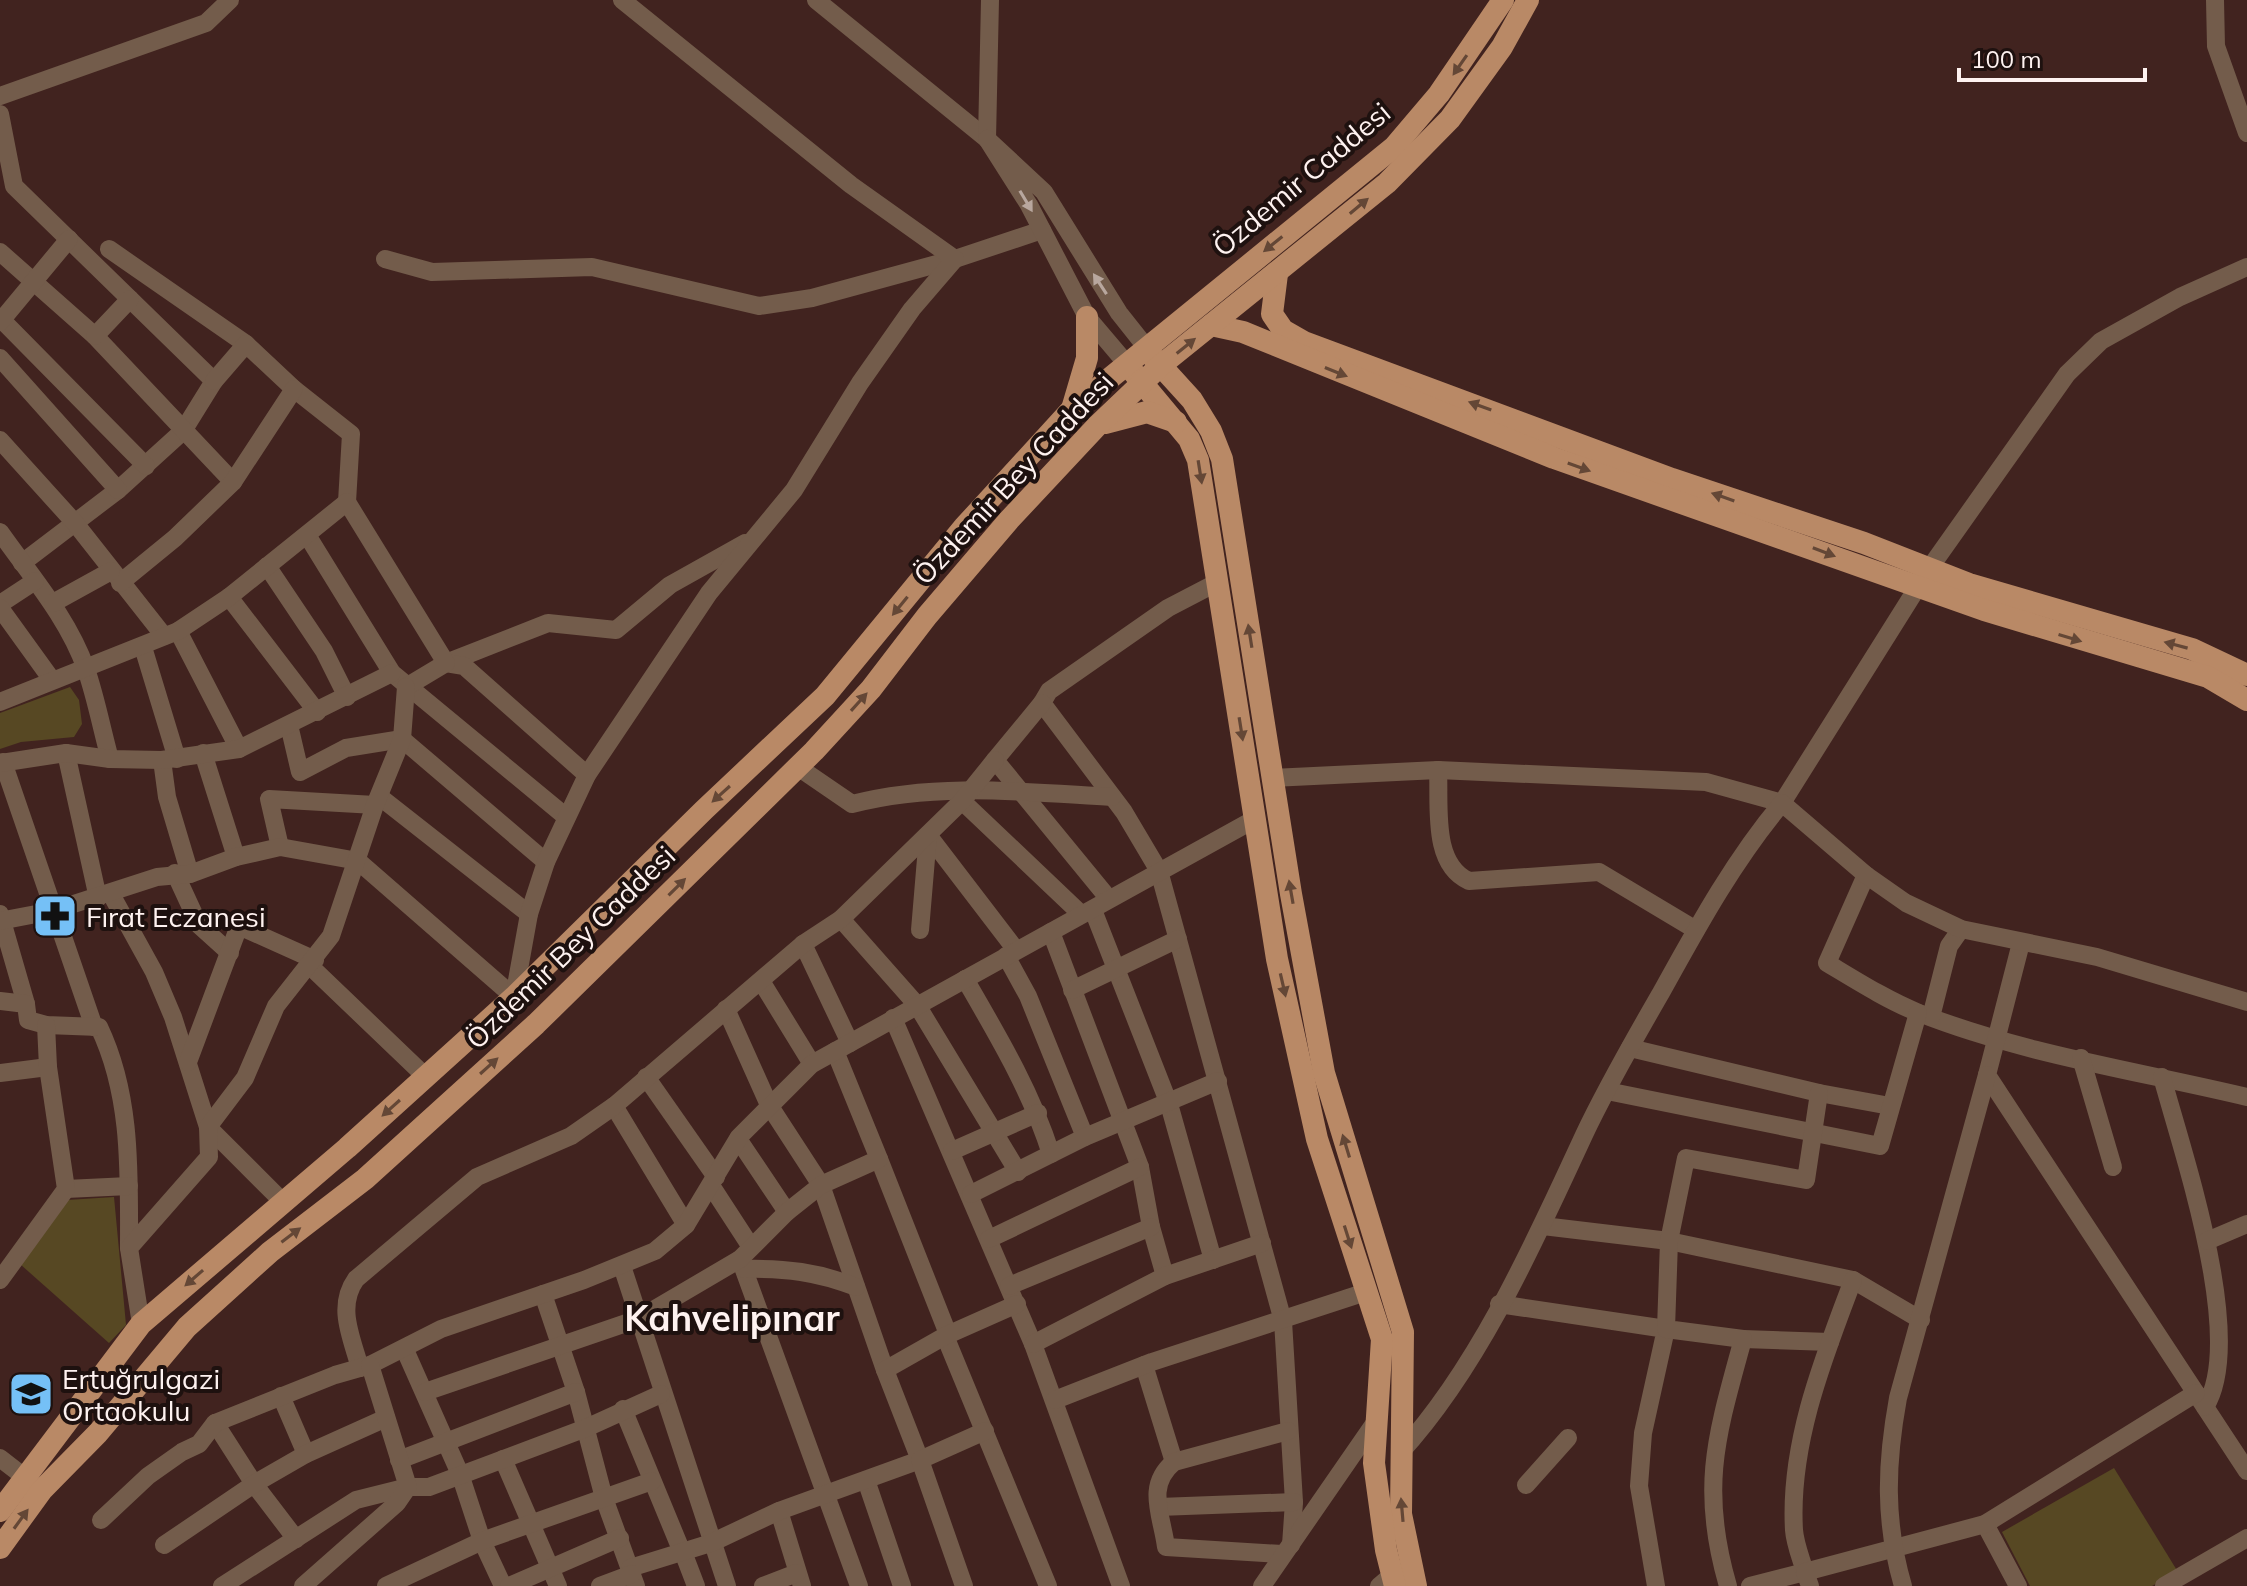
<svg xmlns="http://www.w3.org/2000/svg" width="2247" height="1586" font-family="Mulish,sans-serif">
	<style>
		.green { fill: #574823 }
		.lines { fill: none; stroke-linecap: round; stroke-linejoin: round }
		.minor { stroke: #735c4b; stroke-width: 18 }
		.major { stroke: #b98966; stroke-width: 22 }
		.oneway { fill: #644736 }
		.oneway2 { fill: #b8a79e }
		.labels { text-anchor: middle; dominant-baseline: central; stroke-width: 8; stroke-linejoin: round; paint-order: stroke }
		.street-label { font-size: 28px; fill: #fef2f0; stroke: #1e110f }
		.poi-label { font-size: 28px; fill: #fef2f0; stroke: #1e110f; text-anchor: start }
		.district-label { font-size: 36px; font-weight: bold; fill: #fef2f0; stroke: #1e110f }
	</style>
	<rect width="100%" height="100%" fill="#41231f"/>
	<g class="green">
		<path d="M70,687L79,700L82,724L74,737L21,742L0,749V713Z"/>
		<path d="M114,1197L126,1325L109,1343L20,1264L67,1200Z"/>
		<path d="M2114,1468L2178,1572L2152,1586H2030L2002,1532Z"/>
	</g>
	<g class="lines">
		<g class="minor">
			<path d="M816,0L987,139"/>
			<path d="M2215,0L2216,46L2247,133"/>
			<path d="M0,96L206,23L230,0"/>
			<path d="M0,114L14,186L214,381L183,431L118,490L22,563"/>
			<path d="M987,139L990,0"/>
			<path d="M109,249L246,344"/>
			<path d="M0,252L95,336L233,482"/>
			<path d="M385,259L432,272L592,267L759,306L812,298L955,259L1042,230"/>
			<path d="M0,318L146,466"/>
			<path d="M0,322L69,239"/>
			<path d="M95,336L130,299"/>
			<path d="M0,358L118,490"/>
			<path d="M1126,363L1087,317L1029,205L987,139L1044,192L1119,313L1146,347"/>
			<path d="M214,381L246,344L294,389L351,434L347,502"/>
			<path d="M0,440L75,523L164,636"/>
			<path d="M0,532C31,576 68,618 86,669C96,698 102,730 110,759"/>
			<path d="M307,535L392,673L565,816"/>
			<path d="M267,566L324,651L347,697"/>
			<path d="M120,583L175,538L233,482L294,389"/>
			<path d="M1216,583L1168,608L1049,691L1042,703L1124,812L1159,871L1283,1321L1294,1502L1291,1545"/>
			<path d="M229,597L317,712"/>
			<path d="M53,603L111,571"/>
			<path d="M0,604L35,581"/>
			<path d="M0,608L52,680"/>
			<path d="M178,631L239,749"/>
			<path d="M143,647L177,759"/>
			<path d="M446,663L548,623L616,630L670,585L745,543"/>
			<path d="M446,663L464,666L587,775"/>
			<path d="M0,702L178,631L229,597L347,502L446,663L406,687"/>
			<path d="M1042,703L995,760L1109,899"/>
			<path d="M289,725L300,772L346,748L402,739L546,862"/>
			<path d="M66,753L98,898"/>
			<path d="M203,753L236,857"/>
			<path d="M162,760L167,797L190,874"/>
			<path d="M3,762L94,1027"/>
			<path d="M0,763L66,753L110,759L162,760L239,749L392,673"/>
			<path d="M798,767L852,804C937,782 1025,792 1112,797"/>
			<path d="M1438,770C1440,805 1431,864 1469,881L1599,872L1696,930"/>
			<path d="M1272,778L1438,770L1706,782L1782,803L1929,569L2067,374L2101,341L2180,297L2247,267"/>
			<path d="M380,797L529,914"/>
			<path d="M962,801L1081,914"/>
			<path d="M928,835L1016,950"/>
			<path d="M280,847L269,799L375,805"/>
			<path d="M175,873L199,925L230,953"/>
			<path d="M1866,875L1827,963C1857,981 1887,1000 1919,1013C2023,1054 2138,1071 2247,1097"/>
			<path d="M111,894L154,972L173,1017L208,1127L282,1201"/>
			<path d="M1093,910L1169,1104L1213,1260"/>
			<path d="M0,914L26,1004"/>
			<path d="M841,919L917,1005L1018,1172"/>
			<path d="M0,921L52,911L157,877L190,874L236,857L280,847L358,861L514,997"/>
			<path d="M920,930L928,835"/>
			<path d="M1051,932L1140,1167L1151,1227L1165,1276"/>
			<path d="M2021,943L1987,1075L2247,1471"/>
			<path d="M803,944L850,1043"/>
			<path d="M1006,956L1028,996L1085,1137"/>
			<path d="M309,965L426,1077"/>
			<path d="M965,979C998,1036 1031,1091 1051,1154"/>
			<path d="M761,981L812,1064"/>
			<path d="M1072,990L1178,939"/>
			<path d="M514,997L529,914L546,862L587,775L709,593L794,490L860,383L912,309L955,259L851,185L622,0"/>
			<path d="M0,1001L26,1004L28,1020L46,1025L99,1027C132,1096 129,1173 129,1248"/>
			<path d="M726,1009L769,1105L821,1185L885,1370"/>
			<path d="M1931,1017L1949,946L1961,929"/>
			<path d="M893,1018L1033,1344L1121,1586"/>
			<path d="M1630,1048L1819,1093L1890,1106"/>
			<path d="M2081,1058L2113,1167"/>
			<path d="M188,1062L239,926L315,960"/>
			<path d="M0,1073L48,1067"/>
			<path d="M646,1077L716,1177"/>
			<path d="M2162,1077C2183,1154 2247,1340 2205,1407"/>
			<path d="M1607,1091L1880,1146L1918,1013"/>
			<path d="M614,1106L686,1225"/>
			<path d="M738,1139L787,1212"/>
			<path d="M952,1151L1038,1113"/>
			<path d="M879,1159L948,1334"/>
			<path d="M712,1187L751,1247"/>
			<path d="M66,1189L129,1186"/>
			<path d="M971,1194L1085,1137L1218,1081"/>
			<path d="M1543,1226L1669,1241L1853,1280L1921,1320"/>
			<path d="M989,1239L1140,1167"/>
			<path d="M2207,1241L2247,1224"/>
			<path d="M740,1259L859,1586"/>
			<path d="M622,1266L727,1586"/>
			<path d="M744,1269C785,1268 818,1272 856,1287"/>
			<path d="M0,1280L66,1189L48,1067L46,1025"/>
			<path d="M1009,1286L1151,1227"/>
			<path d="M543,1294L576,1392L604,1498L636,1586"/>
			<path d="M1499,1304L1666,1329L1643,1433L1639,1486L1656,1586"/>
			<path d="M141,1324L129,1248L209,1157L208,1127L245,1078L276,1006L331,936L375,805L402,739L406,687"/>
			<path d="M945,1336L1048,1586"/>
			<path d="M1743,1339L1830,1342"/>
			<path d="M1033,1344L1165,1276L1262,1243"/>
			<path d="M405,1350L460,1474L482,1541L503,1586"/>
			<path d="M1144,1365L1174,1462"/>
			<path d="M360,1368C352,1338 336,1307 356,1279L477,1177L571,1136L614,1106L803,944L841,919L962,801L995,760"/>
			<path d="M425,1392L638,1319L740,1259L787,1212L821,1185L879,1159L835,1051"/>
			<path d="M281,1396L306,1454"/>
			<path d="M1055,1400L1152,1362L1366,1292"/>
			<path d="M623,1409L682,1552"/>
			<path d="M215,1423L254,1484L296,1539"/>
			<path d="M1400,1453C1479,1367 1535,1241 1584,1135C1607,1086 1635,1038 1662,991C1698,926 1734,860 1782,803L1866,875L1906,903L1961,929L2097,957L2247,1002"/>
			<path d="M0,1458L36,1486"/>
			<path d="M503,1459L558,1586"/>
			<path d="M399,1460L576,1392"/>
			<path d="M866,1480L902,1586"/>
			<path d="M1526,1485L1568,1438"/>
			<path d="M1159,1507L1294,1502"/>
			<path d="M779,1511L802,1586"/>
			<path d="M101,1520L148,1476L182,1452L199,1444L215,1423L335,1375L370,1365L441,1329L584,1280L655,1251L686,1225L739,1137L812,1064L1255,819"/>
			<path d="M1985,1524L2018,1586"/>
			<path d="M164,1545L254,1484L306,1454L386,1418"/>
			<path d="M683,1552L696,1586"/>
			<path d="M1282,1554L1166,1547C1162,1515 1145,1486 1174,1462L1288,1431"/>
			<path d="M630,1568L711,1543L779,1511L920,1460L885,1370L945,1336L1017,1304"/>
			<path d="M222,1586L356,1500L408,1487H429L586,1428L661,1394"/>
			<path d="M303,1586L397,1503L408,1487L370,1365"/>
			<path d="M386,1586L482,1541L652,1481"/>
			<path d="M509,1586L620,1538"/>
			<path d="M600,1586L632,1574"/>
			<path d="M763,1586L797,1573"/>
			<path d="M964,1586L920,1460L985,1431"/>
			<path d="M1262,1586L1376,1421"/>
			<path d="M1379,1586L1392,1575"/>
			<path d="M1728,1586C1699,1487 1717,1434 1743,1339L1666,1329L1669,1241L1686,1158L1806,1180L1819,1093"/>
			<path d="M1750,1586L1805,1572C1801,1558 1795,1544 1794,1530C1789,1444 1823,1359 1853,1280"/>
			<path d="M1810,1586L1805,1572L1985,1524L2196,1393"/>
			<path d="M1903,1586C1884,1521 1886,1464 1898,1398L1987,1075"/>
			<path d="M2164,1586L2247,1538"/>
		</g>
		<g class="major">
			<path d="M1277,274L1272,314L1283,330L1304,342L1672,479L1864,543L1969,584L2192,649L2247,675"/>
			<path d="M1211,325L1243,332L1554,458L1984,610L2208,677L2247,700"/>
			<path d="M1152,356L1192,400L1211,431L1222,459L1291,894L1324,1073L1403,1332L1401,1514L1416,1586"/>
			<path d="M1134,373L1189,439L1198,460L1277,959L1317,1139L1382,1339L1374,1463L1386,1550L1395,1586"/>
			<path d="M1072,409L1087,358V317"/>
			<path d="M1105,423L1147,412L1176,422"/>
			<path d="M0,1511L141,1324L347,1148L514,997L704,810L825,696L964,527L1072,409L1394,147L1439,94L1503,0"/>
			<path d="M0,1548L42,1490L98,1433L187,1327L270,1252L365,1179L536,1024L814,751L871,689L927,616L1009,520L1097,426L1160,366L1387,183L1450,119L1502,47L1528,0"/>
		</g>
	</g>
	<defs><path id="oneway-solid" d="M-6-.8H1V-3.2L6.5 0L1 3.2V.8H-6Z" transform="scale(2)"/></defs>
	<g class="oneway">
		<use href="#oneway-solid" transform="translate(1460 65) rotate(125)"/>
		<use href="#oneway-solid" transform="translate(1359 206) rotate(-40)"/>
		<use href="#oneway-solid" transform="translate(1273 244) rotate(141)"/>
		<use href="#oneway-solid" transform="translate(1186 346) rotate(-39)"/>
		<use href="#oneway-solid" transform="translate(1336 372) rotate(22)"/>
		<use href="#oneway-solid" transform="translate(1480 406) rotate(-160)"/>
		<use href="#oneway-solid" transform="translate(1579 467) rotate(20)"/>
		<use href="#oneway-solid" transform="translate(1200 472) rotate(81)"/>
		<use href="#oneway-solid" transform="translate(1723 497) rotate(-161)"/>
		<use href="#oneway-solid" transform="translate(1824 552) rotate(21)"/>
		<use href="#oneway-solid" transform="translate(900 606) rotate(129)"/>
		<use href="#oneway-solid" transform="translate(1250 636) rotate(-99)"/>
		<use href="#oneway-solid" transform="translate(2070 638) rotate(17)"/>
		<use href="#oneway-solid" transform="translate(2176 645) rotate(-165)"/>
		<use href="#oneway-solid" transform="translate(859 702) rotate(-48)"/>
		<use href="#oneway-solid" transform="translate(1241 729) rotate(81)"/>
		<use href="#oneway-solid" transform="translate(721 794) rotate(138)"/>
		<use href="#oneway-solid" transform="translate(677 887) rotate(-45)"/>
		<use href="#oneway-solid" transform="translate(1291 892) rotate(-100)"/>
		<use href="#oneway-solid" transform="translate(1283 985) rotate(77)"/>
		<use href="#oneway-solid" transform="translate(489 1066) rotate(-42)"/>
		<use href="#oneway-solid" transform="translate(391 1108) rotate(138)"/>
		<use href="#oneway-solid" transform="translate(1346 1146) rotate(-107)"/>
		<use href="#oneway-solid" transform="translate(291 1235) rotate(-37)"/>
		<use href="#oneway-solid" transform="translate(1348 1237) rotate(72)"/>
		<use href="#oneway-solid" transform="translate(194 1278) rotate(139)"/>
		<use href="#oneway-solid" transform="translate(1402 1510) rotate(-95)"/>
		<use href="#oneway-solid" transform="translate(21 1519) rotate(-54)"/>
	</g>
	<g class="oneway2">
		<use href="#oneway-solid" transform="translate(1026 201) rotate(59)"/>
		<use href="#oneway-solid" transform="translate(1100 284) rotate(-123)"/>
	</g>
	<defs>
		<g id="pharmacy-square" transform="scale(2.3)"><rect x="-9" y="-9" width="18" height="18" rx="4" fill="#75c0f6" stroke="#1e110f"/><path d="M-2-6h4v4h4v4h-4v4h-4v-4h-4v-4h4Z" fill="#111"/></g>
		<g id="school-square" transform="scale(2.3)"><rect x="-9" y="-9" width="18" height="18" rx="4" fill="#75c0f6" stroke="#1e110f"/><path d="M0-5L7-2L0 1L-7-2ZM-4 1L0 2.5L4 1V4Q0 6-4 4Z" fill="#111"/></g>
	</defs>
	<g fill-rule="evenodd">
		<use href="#pharmacy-square" x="55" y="916"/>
		<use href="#school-square" x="31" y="1394"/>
	</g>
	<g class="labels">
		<g class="street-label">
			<text transform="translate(1301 179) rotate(-40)">Özdemir Caddesi</text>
			<text transform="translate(1013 478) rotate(-47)">Özdemir Bey Caddesi</text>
			<text transform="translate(570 947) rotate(-44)">Özdemir Bey Caddesi</text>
		</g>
		<g class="poi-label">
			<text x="86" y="916">Fırat Eczanesi</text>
			<text x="62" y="1378">Ertuğrulgazi<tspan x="62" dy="32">Ortaokulu</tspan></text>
		</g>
		<g class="district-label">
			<text x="732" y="1317">Kahvelipınar</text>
		</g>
	</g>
	<path d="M1959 68v12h186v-12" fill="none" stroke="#fef2f0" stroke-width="4"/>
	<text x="1971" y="68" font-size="24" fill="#fef2f0" stroke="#1e110f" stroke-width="6" paint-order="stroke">100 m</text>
</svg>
